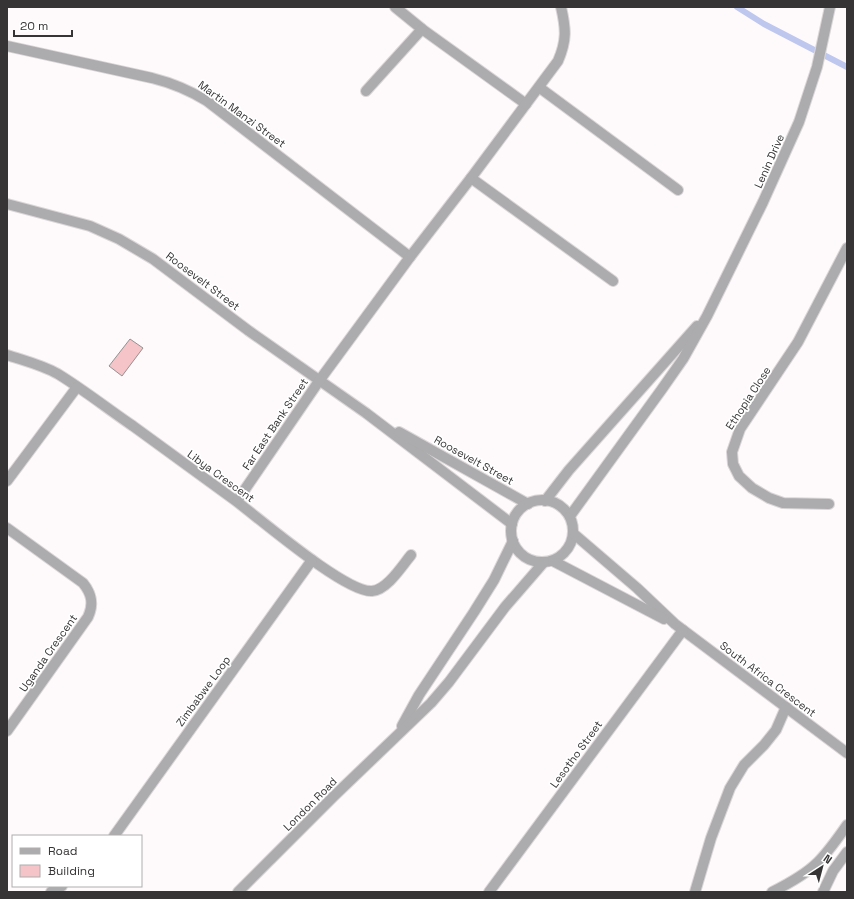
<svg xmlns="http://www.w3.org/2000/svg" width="854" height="899" font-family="'Space Grotesk',sans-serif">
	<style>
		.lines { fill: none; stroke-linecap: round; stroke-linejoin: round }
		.stream { stroke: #bec7ee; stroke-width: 6 }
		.building { fill: #f4c4c8; stroke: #959191 }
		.minor-casing { stroke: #dad6d8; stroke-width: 12 }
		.minor { stroke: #acabad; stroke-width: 10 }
		.labels { text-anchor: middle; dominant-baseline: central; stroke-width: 3.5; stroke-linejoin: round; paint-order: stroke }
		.street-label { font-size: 11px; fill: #363435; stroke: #fff }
	</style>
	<rect width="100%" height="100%" fill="#fefafc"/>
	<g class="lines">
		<path class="stream" d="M737,7L764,24L847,67"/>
	</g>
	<path class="building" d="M130,339L143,348L122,376L109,366Z"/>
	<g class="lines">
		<g class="minor-casing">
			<g id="minor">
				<path d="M395,7L422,29L526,104"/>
				<path d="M7,46L152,78C172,83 189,90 207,101L410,257"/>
				<path d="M540,88L678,190"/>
				<path d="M366,91L422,29"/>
				<path d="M471,178L613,281"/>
				<path d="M7,204L90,226L119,239L153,259L249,331L366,413L512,524"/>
				<path d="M7,355C25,361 42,365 58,374C84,390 108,409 133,426C167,451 202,476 236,501C260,519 346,593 372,591C387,590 402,566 411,555"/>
				<path d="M399,432L528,504"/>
				<path d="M7,481L77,387"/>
				<circle cx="542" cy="531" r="31"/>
				<path d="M237,501L319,381L410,257L471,178L558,61C567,40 566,29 561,7"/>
				<path d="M545,501L569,470L697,326"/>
				<path d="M829,504L783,503L769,498L752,488L739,476L733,464L732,452L740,429L798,342L847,248"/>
				<path d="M570,516L662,389L683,359L707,316L763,202L799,122L817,67L830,7"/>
				<path d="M7,528L83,583C92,594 94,604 88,617L7,731"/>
				<path d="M574,534L637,588L675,624L847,753"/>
				<path d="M553,561L664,619"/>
				<path d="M402,726L419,695L474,612L494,580L513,541"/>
				<path d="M114,836L312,560"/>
				<path d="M51,892L62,886"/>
				<path d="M238,892L334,796L431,703L449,682L505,607L544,562"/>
				<path d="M489,892L683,630"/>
				<path d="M695,892L711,838L730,788L744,765L764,745L776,730L786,707"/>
				<path d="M772,892C788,884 805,875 818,862C829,851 838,838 847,825"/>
				<path d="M823,892L833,871L847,852"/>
			</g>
		</g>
		<use href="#minor" class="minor"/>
	</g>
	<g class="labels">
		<g class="street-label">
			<text transform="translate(242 114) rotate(36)">Martin Manzi Street</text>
			<text transform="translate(769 161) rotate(-66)">Lenin Drive</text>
			<text transform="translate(203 281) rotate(37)">Roosevelt Street</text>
			<text transform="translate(748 398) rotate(-57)">Ethopia Close</text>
			<text transform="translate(275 424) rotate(-56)">Far East Bank Street</text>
			<text transform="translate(474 460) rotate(29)">Roosevelt Street</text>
			<text transform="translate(221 476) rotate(36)">Libya Crescent</text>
			<text transform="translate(48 653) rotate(-55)">Uganda Crescent</text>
			<text transform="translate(768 679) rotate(37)">South Africa Crescent</text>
			<text transform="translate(203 691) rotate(-54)">Zimbabwe Loop</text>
			<text transform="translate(576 754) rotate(-54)">Lesotho Street</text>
			<text transform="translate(310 804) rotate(-45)">London Road</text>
		</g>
	</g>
	<rect width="854" height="899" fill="none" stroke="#363435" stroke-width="16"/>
	<rect x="12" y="835" width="130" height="52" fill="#ffffff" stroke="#afaeae"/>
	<rect x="20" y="848" width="20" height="6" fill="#acabad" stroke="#afaeae"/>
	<text x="48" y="855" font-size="12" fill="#363435">Road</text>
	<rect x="20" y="865" width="20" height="12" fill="#f4c4c8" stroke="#afaeae"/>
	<text x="48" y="875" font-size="12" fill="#363435">Building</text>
	<g transform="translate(822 867) rotate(36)" stroke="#ffffff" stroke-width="3" paint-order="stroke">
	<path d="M0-3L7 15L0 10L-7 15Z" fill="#363435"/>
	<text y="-6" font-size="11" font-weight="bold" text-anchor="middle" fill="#363435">N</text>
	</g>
	<path d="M14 30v6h58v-6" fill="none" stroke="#363435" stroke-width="2"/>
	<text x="20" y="30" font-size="12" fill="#363435" stroke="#ffffff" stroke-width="3" paint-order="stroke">20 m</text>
</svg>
